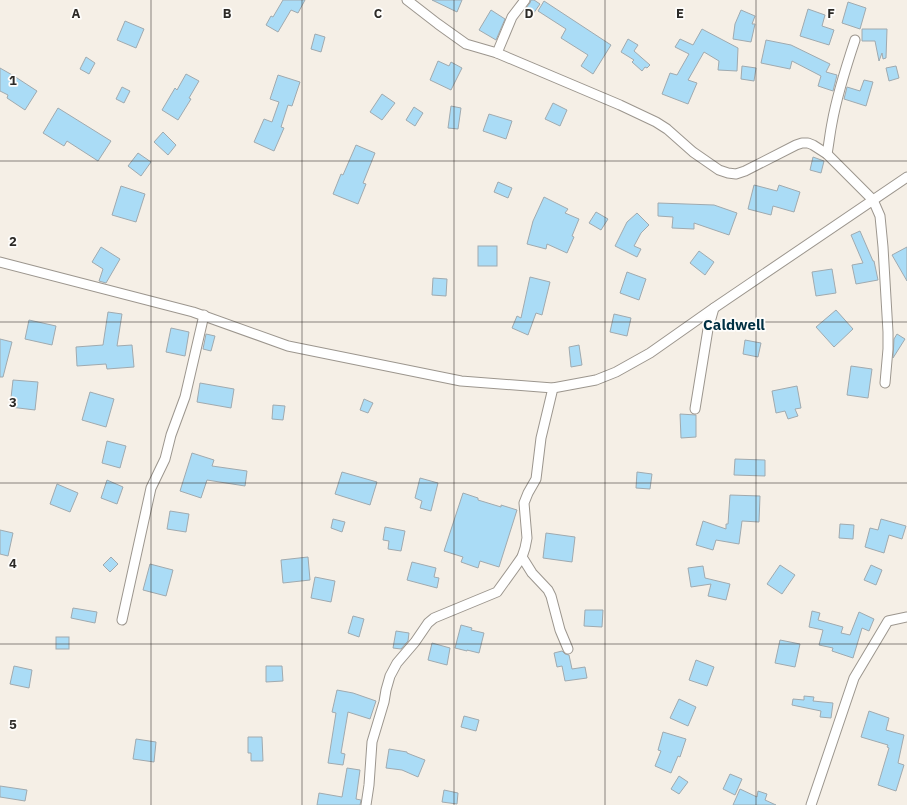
<svg xmlns="http://www.w3.org/2000/svg" width="907" height="805" font-family="'IBM Plex Sans',sans-serif">
	<style>
		.building { fill: #aadcf6; stroke: #a0aaaf }
		.lines { fill: none; stroke-linecap: round; stroke-linejoin: round }
		.street-casing { stroke: #9c968e; stroke-width: 11 }
		.street { stroke: #fff; stroke-width: 9 }
		.grid { fill: none; stroke: #2c2a27; stroke-width: 1; stroke-opacity: 0.55 }
		.labels { text-anchor: middle; dominant-baseline: central; stroke-width: 3.5; stroke-linejoin: round; paint-order: stroke }
		.district-label { font-size: 15px; font-weight: bold; fill: #003043; stroke: #fefdfb }
		.grid-label { font-size: 13px; text-anchor: middle; font-weight: bold; fill: #2c2a27; stroke: #fefdfb; stroke-width: 3.5; stroke-linejoin: round; paint-order: stroke }
	</style>
	<rect width="100%" height="100%" fill="#f5efe6"/>
	<g class="building">
		<path d="M283,0H305L298,13L291,10L278,32L266,25L271,16L273,17Z"/>
		<path d="M432,0H462L457,12Z"/>
		<path d="M531,0H534L540,4L533,14L526,8L530,3Z"/>
		<path d="M544,1L611,45L593,74L581,66L588,55L561,38L566,29L538,11Z"/>
		<path d="M848,2L866,8L860,29L842,23Z"/>
		<path d="M808,9L825,15L822,26L834,30L829,45L800,36Z"/>
		<path d="M491,10L505,19L496,40L479,30Z"/>
		<path d="M741,10L755,16L752,24H755L751,42L733,39L735,24Z"/>
		<path d="M125,21L144,29L136,48L117,40Z"/>
		<path d="M702,29L738,48L737,71L718,70L719,61L704,52L688,80L697,83L688,104L662,94L670,73L677,75L689,54L675,47L680,39L693,45Z"/>
		<path d="M862,29H887L886,58L883,59L882,53L879,61L875,41H862Z"/>
		<path d="M315,34L325,37L321,52L311,49Z"/>
		<path d="M628,39L638,45L634,51L650,65L647,68L645,67L642,71L632,62L634,60L621,52Z"/>
		<path d="M766,40L791,45L830,64L826,72L837,75L833,91L818,86L821,76L792,61L790,69L761,63Z"/>
		<path d="M86,57L95,63L89,74L80,69Z"/>
		<path d="M438,61L449,66L451,62L462,68L451,90L430,80Z"/>
		<path d="M742,66L756,68L754,81L741,79Z"/>
		<path d="M896,66L899,78L889,81L886,68Z"/>
		<path d="M0,68L14,76L37,91L25,110L7,98L8,95L0,91Z"/>
		<path d="M186,74L199,81L189,98L191,99L178,120L162,110L175,88L177,90Z"/>
		<path d="M278,75L300,82L292,106L288,105L281,127L284,128L274,151L254,142L264,119L272,122L279,102L270,99Z"/>
		<path d="M864,80L873,82L866,106L844,99L847,87L860,91Z"/>
		<path d="M122,87L130,91L124,103L116,99Z"/>
		<path d="M382,94L395,103L382,120L370,112Z"/>
		<path d="M553,103L567,110L560,126L545,119Z"/>
		<path d="M451,106L461,108L458,129L448,128Z"/>
		<path d="M414,107L423,113L415,126L406,120Z"/>
		<path d="M58,108L111,141L98,161L67,141L64,146L43,133Z"/>
		<path d="M489,114L512,121L506,139L483,131Z"/>
		<path d="M163,132L176,145L168,155L154,142Z"/>
		<path d="M356,145L375,153L363,183L366,184L358,204L333,194L341,174L343,175Z"/>
		<path d="M138,153L151,162L141,176L128,166Z"/>
		<path d="M813,157L824,161L821,173L810,170Z"/>
		<path d="M498,182L512,188L508,198L494,192Z"/>
		<path d="M754,185L777,191L779,185L800,192L794,212L773,206L771,215L748,209Z"/>
		<path d="M121,186L145,194L136,222L112,215Z"/>
		<path d="M544,197L568,209L565,213L579,219L572,236L574,237L567,253L547,244L546,249L527,244L533,221Z"/>
		<path d="M658,203L714,205L737,213L729,235L694,223V229L672,228L673,217L658,216Z"/>
		<path d="M596,212L608,219L601,230L589,223Z"/>
		<path d="M637,213L649,225L641,233L634,246L641,249L637,257L615,246L627,222Z"/>
		<path d="M860,231L873,261H874L878,280L856,284L852,265L863,263L851,235Z"/>
		<rect x="478" y="246" width="19" height="20"/>
		<path d="M101,247L120,259L106,283L99,281L103,269L92,262Z"/>
		<path d="M907,247V281L892,255Z"/>
		<path d="M699,251L714,262L705,275L690,263Z"/>
		<path d="M832,269L836,293L816,296L812,272Z"/>
		<path d="M627,272L646,279L639,300L620,293Z"/>
		<path d="M530,277L550,282L542,315L536,313L528,335L512,328L517,316L521,318Z"/>
		<path d="M433,278L447,279L446,296L432,295Z"/>
		<path d="M836,310L853,329L834,347L816,327Z"/>
		<path d="M108,312L122,314L117,346L132,345L134,367L107,369L106,364L77,366L76,347L103,345Z"/>
		<path d="M614,314L631,318L627,336L610,332Z"/>
		<path d="M29,320L56,326L52,345L25,339Z"/>
		<path d="M171,328L189,332L185,356L166,352Z"/>
		<path d="M206,334L215,336L211,351L203,349Z"/>
		<path d="M897,334L905,339L893,358L894,339Z"/>
		<path d="M0,339L12,342L3,377H0Z"/>
		<path d="M745,340L761,343L758,357L743,354Z"/>
		<path d="M579,345L582,365L571,367L569,347Z"/>
		<path d="M851,366L872,369L868,398L847,395Z"/>
		<path d="M13,380L38,382L35,410L10,407Z"/>
		<path d="M200,383L234,389L231,408L197,402Z"/>
		<path d="M797,386L801,408L795,409L798,416L788,419L785,411L776,413L772,391Z"/>
		<path d="M90,392L114,399L106,427L82,420Z"/>
		<path d="M364,399L373,403L368,413L360,410Z"/>
		<path d="M273,405L285,406L283,420L272,419Z"/>
		<path d="M680,414L696,415V437L681,438Z"/>
		<path d="M107,441L126,446L120,468L102,463Z"/>
		<path d="M192,453L214,460L212,466L247,471L245,486L207,480L201,498L180,491Z"/>
		<path d="M735,459L765,460V476L734,475Z"/>
		<path d="M342,472L377,482L370,505L335,494Z"/>
		<path d="M637,472L652,474L650,489L636,488Z"/>
		<path d="M420,478L438,483L431,511L420,508L422,501L415,498Z"/>
		<path d="M107,480L123,487L117,504L101,498Z"/>
		<path d="M57,484L78,493L70,512L50,504Z"/>
		<path d="M463,493L478,498V500L501,507V505L517,510L499,567L480,561L478,568L461,562L463,557L444,551Z"/>
		<path d="M730,495L760,496L759,522L742,521L739,544L716,540L713,550L696,545L703,521L726,529V524H728Z"/>
		<path d="M170,511L189,514L186,532L167,529Z"/>
		<path d="M333,519L345,522L342,532L331,528Z"/>
		<path d="M881,519L906,526L902,539L889,535L884,553L865,547L870,528L878,530Z"/>
		<path d="M840,524L854,525L853,539L839,538Z"/>
		<path d="M385,527L405,531L401,551L388,549L389,541L383,540Z"/>
		<path d="M0,530L13,533L8,556L0,554Z"/>
		<path d="M546,533L575,537L572,562L543,558Z"/>
		<path d="M111,557L118,564L110,572L103,565Z"/>
		<path d="M308,557L310,580L283,583L281,560Z"/>
		<path d="M412,562L436,568L434,577L439,578L437,588L407,580Z"/>
		<path d="M150,564L173,570L166,596L143,590Z"/>
		<path d="M780,565L795,575L782,594L767,584Z"/>
		<path d="M871,565L882,570L876,585L864,580Z"/>
		<path d="M703,566L705,578L730,584L726,600L708,596L711,584L691,587L688,568Z"/>
		<path d="M315,577L335,581L331,602L311,598Z"/>
		<path d="M73,608L97,612L95,623L71,618Z"/>
		<path d="M585,610H603L602,627L584,626Z"/>
		<path d="M812,611L820,613L818,620L843,627L841,633L850,635L859,612L874,619L869,631L862,628L853,658L832,651L833,648L819,645L823,630L809,627Z"/>
		<path d="M353,616L364,619L359,637L348,633Z"/>
		<path d="M461,625L472,628L471,630L484,633L479,653L467,650V651L455,648Z"/>
		<path d="M396,631L409,633L408,641L401,649L393,648Z"/>
		<rect x="56" y="637" width="13" height="12"/>
		<path d="M780,640L800,644L795,667L775,663Z"/>
		<path d="M432,643L450,648L447,665L428,660Z"/>
		<path d="M562,651L565,654L569,655L572,669L585,667L587,678L565,681L562,666L557,667L554,653Z"/>
		<path d="M696,660L714,667L707,686L689,680Z"/>
		<path d="M14,666L32,670L29,688L10,684Z"/>
		<path d="M266,666H282L283,681L266,682Z"/>
		<path d="M337,690L353,693L376,701L370,719L348,712L341,753L345,754L343,765L328,763L336,713L332,712Z"/>
		<path d="M804,696L814,697L813,701L833,703L831,718L820,717L821,711L792,705L793,699L804,700Z"/>
		<path d="M679,699L696,707L688,726L670,718Z"/>
		<path d="M869,711L889,718L886,730L904,735L898,763L904,765L896,791L878,785L889,748L887,747L888,745L861,737Z"/>
		<path d="M464,716L479,720L476,731L461,727Z"/>
		<path d="M663,732L686,739L680,757L678,756L671,773L655,766L661,751L658,750Z"/>
		<path d="M248,737H262L263,761H251V753H248Z"/>
		<path d="M136,739L156,742L154,762L133,759Z"/>
		<path d="M389,749L407,752V753L425,760L418,777L402,770L386,768Z"/>
		<path d="M347,768L360,770L356,799L361,800L360,805H317L319,793L342,797Z"/>
		<path d="M730,774L742,779L735,795L723,789Z"/>
		<path d="M679,776L688,782L679,794L671,789Z"/>
		<path d="M0,786L27,790L25,801L0,797Z"/>
		<path d="M740,789L757,797L758,791L767,794L765,800L776,805H733Z"/>
		<path d="M444,790L458,793L457,804L442,802Z"/>
	</g>
	<g class="lines">
		<g class="street-casing">
			<g id="street">
				<path d="M407,0L438,24L466,44L497,53L620,105L656,122L667,129L693,152L719,170L728,173L736,174L745,171L796,145L802,143H808L813,145L827,154L873,200L880,216L883,247L888,332V349L885,383"/>
				<path d="M497,53L512,17L525,0"/>
				<path d="M827,154C829,143 830,133 832,123C837,95 846,67 855,40"/>
				<path d="M0,262L193,312L288,346L461,381L553,388L596,380L616,372L650,353L714,308L907,177"/>
				<path d="M695,409L708,329L714,308"/>
				<path d="M522,557L532,573L548,590L551,596L560,630L568,649"/>
				<path d="M122,620L151,488L165,459L171,435L185,397L204,315"/>
				<path d="M366,805L369,785L372,742L384,702L386,690L390,676L397,663L415,642L428,623L434,618L497,592L515,567L522,557L525,548L527,538L524,503L528,493L536,479L541,438L553,388"/>
				<path d="M811,805L854,678L888,621L907,617"/>
			</g>
		</g>
		<use href="#street" class="street"/>
	</g>
	<path class="grid" d="M151,0V805M302,0V805M454,0V805M605,0V805M756,0V805M0,161H907M0,322H907M0,483H907M0,644H907"/>
	<g class="labels">
		<g class="district-label">
			<text x="734" y="324">Caldwell</text>
		</g>
	</g>
	<g class="grid-label">
		<text x="76" y="18">A</text>
		<text x="227" y="18">B</text>
		<text x="378" y="18">C</text>
		<text x="529" y="18">D</text>
		<text x="680" y="18">E</text>
		<text x="831" y="18">F</text>
		<text x="13" y="85">1</text>
		<text x="13" y="246">2</text>
		<text x="13" y="407">3</text>
		<text x="13" y="568">4</text>
		<text x="13" y="729">5</text>
	</g>
</svg>
